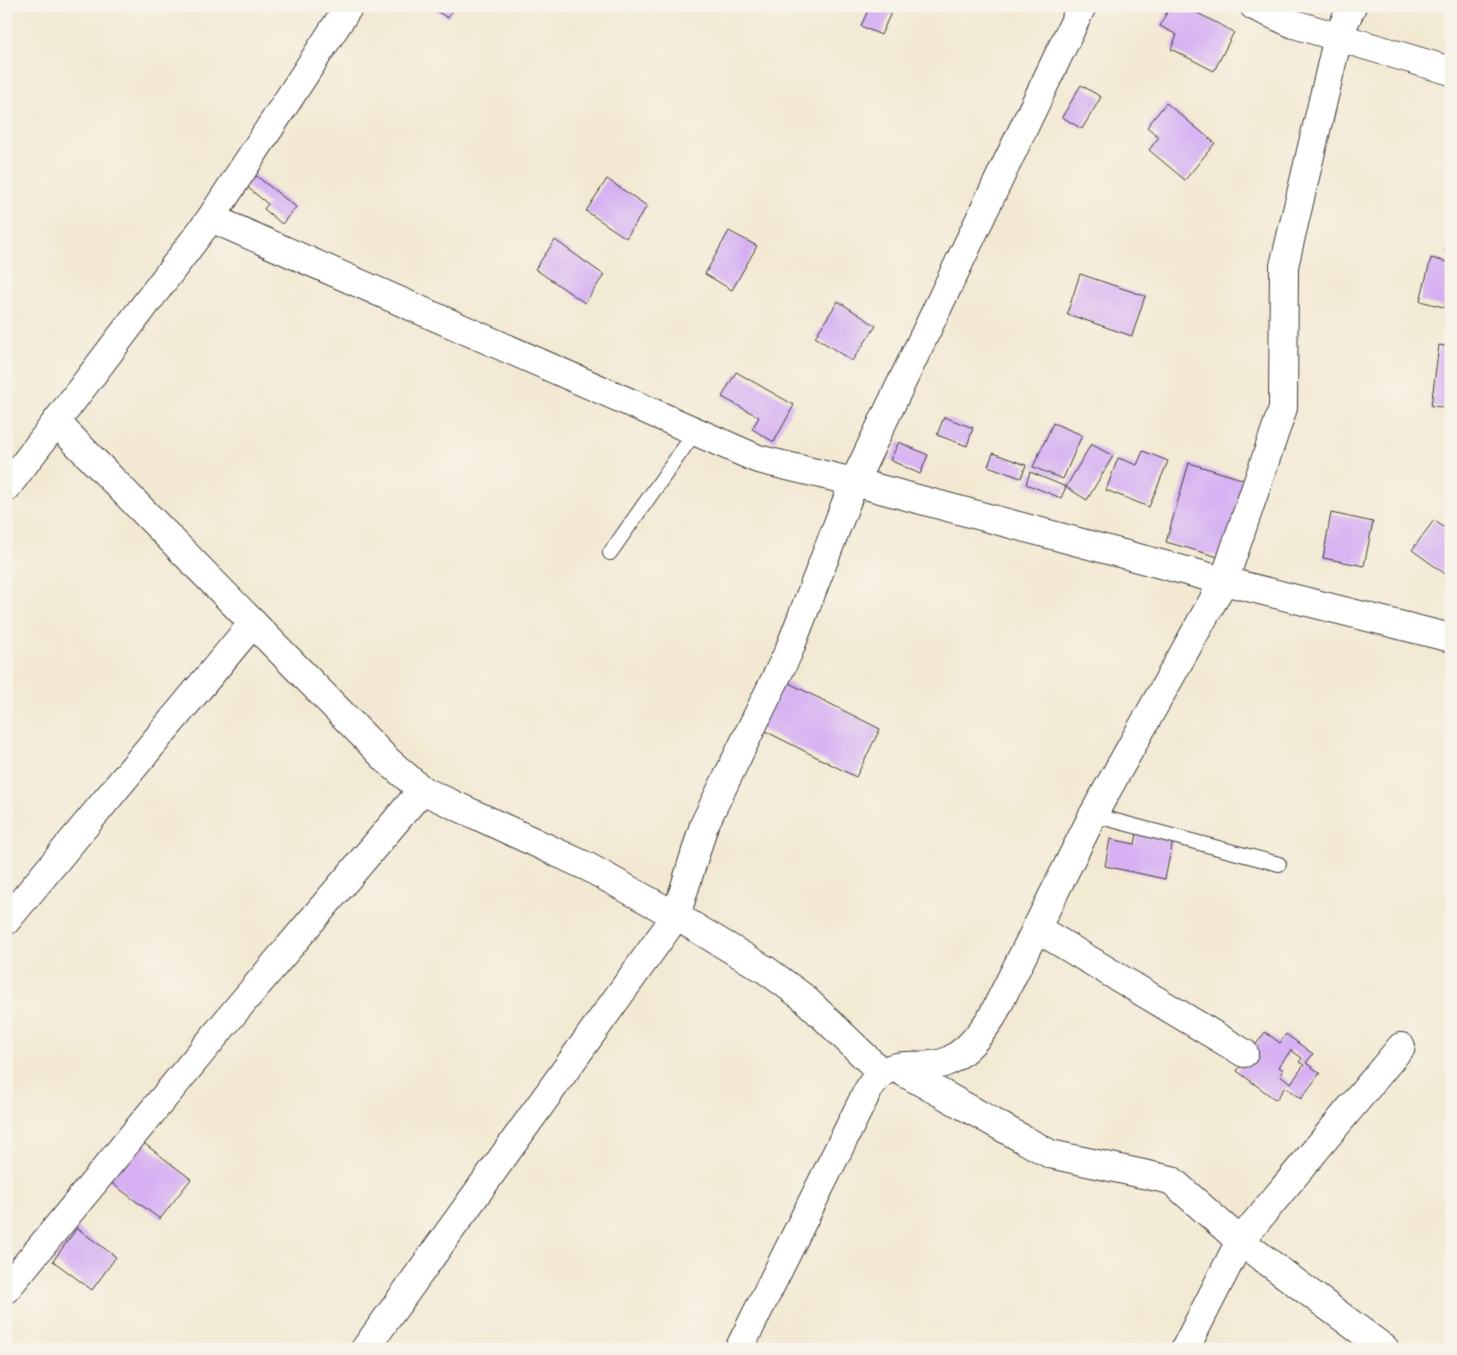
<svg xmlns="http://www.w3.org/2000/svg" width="1457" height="1355" font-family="Kalam,sans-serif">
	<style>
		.building { fill: #d6b0f3; fill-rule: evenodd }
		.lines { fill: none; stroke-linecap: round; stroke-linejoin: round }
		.lane-casing { stroke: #3c3b37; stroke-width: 16 }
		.street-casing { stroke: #3c3b37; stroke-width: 30 }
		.secondary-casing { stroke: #3c3b37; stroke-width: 30 }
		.lane { stroke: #fff; stroke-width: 14 }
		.street { stroke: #fff; stroke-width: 28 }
		.secondary { stroke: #fff; stroke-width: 28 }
	</style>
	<rect width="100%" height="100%" fill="#f7f3e8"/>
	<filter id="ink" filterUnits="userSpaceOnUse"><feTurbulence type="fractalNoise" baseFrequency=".02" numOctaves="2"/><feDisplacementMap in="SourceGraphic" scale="10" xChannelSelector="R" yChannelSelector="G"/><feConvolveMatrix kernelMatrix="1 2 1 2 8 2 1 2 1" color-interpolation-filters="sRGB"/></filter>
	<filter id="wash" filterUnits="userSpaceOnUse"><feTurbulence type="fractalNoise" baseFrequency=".0096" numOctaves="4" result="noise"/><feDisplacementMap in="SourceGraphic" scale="20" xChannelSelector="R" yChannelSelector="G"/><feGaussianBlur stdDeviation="1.12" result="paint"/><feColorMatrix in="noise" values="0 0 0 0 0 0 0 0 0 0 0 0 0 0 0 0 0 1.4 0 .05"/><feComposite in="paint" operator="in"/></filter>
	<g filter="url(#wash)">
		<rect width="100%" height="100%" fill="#f3e9d3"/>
		<g id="blocks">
			<g class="building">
				<path d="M434,6H455L448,18L433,9Z"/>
				<path d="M870,6H894L881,35L861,26Z"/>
				<path d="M1170,6H1184L1234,32L1214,71L1171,49L1177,35L1160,26Z"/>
				<path d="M1081,85L1101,97L1082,129L1062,117Z"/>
				<path d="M1166,103L1215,143L1185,180L1149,150L1159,137L1147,127Z"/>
				<path d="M250,171L296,207L282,224L264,209L268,204L241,182Z"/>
				<path d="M607,179L647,206L626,238L586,211Z"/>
				<path d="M729,231L757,246L732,290L705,274Z"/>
				<path d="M1450,237H1451V255L1446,254Z"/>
				<path d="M555,240L604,275L585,303L535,269Z"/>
				<path d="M1431,258L1451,263V309L1420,301Z"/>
				<path d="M1080,274L1145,296L1132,336L1067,314Z"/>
				<path d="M838,301L876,326L852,361L815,337Z"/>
				<path d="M1439,345L1451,347V408L1431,406Z"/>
				<path d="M736,372L794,405L774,442L752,429L759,417L722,397Z"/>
				<path d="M944,417L973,428L967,446L937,435Z"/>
				<path d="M1053,423L1082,435L1063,479L1033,467Z"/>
				<path d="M899,442L928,455L920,474L890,460Z"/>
				<path d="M1091,444L1113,456L1087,500L1066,487Z"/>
				<path d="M1143,451L1168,461L1149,507L1106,490L1118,458L1137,465Z"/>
				<path d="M993,453L1026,465L1021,478L988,466Z"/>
				<path d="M1189,463L1245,480L1222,558L1166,542Z"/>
				<path d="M1030,472L1066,487L1061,498L1026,484Z"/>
				<path d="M1331,513L1373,522L1364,566L1323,558Z"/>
				<path d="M1434,520L1451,533V578L1412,550Z"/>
				<path d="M781,679L880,729L856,777L757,727Z"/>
				<path d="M1137,833L1173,840L1165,879L1105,866L1110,839L1135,844Z"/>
				<path d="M1265,1032L1280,1043L1286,1034L1313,1054L1306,1063L1320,1073L1301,1099L1285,1087L1276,1100L1237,1071ZM1291,1050L1302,1058L1299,1062L1304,1065L1291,1083L1280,1075L1283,1070L1279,1067Z"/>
				<path d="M133,1135L191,1179L160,1219L102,1176Z"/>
				<path d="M77,1228L116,1257L92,1290L53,1261Z"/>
			</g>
		</g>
	</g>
	<g filter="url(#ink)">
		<use href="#blocks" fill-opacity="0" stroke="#3c3b37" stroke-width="1"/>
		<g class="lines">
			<g class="lane-casing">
				<g id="lane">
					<path d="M610,553L695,432"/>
					<path d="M1093,815L1279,864"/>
				</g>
			</g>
			<g class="street-casing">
				<g id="street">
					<path d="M211,218L758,459L854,482L1224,581L1451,638"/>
					<path d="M56,422L388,761L422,790L588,867L676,916L766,970L803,997L882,1073"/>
					<path d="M6,488L211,218L349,6"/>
					<path d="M6,921L253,623"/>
					<path d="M1036,928L1244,1053"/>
					<path d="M896,1068L1050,1154L1171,1180L1240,1241L1385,1349"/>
					<path d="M6,1289L236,1010L422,790"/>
					<path d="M365,1349L676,916L704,825L788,653L854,482L1082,6"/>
					<path d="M739,1349L866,1094C870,1087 876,1076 883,1072C902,1060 929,1071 948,1061C968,1051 980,1034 992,1017L1093,815L1224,581L1283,408L1284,266L1338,37L1352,6"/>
					<path d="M1185,1349L1240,1241L1401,1047"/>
				</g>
			</g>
			<g class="secondary-casing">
				<path id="secondary" d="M1254,6L1294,24L1451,71"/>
			</g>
			<use href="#lane" class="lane"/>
			<use href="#street" class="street"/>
			<use href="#secondary" class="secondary"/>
		</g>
	</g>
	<rect width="1457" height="1355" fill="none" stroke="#f7f3e8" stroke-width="25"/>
</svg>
